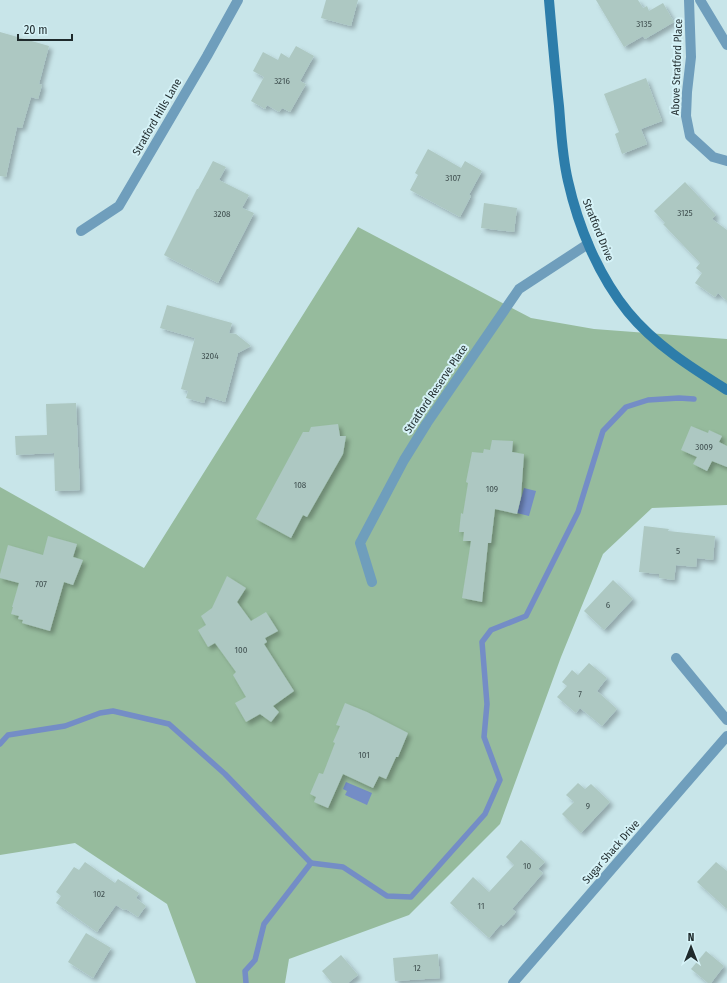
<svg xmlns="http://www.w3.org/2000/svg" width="727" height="983" font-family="'Fira Sans Condensed',sans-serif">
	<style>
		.green { fill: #96bb9d }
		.water { fill: #748dc6 }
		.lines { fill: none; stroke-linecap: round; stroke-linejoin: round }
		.stream { stroke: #748dc6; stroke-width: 5.5 }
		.building { fill: #adc8c2; filter: url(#shadow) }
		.street { stroke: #6f9ebc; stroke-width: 10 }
		.secondary { stroke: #2d7daa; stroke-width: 10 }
		.labels { text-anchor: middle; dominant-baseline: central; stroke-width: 4; stroke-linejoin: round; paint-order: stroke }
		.number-label { font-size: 9px; fill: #425252 }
		.street-label { font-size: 11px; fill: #1f2a2c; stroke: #d5f2f7 }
	</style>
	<defs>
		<filter id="shadow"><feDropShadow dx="3.5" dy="3.5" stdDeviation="2" flood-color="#0004"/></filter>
	</defs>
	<rect width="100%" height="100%" fill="#c8e5e9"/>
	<path class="green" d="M358,227L531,318L594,329L727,339V505L652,508L603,554L561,657L500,824L409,915L289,959L285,983H196L167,904L75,843L0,855V487L144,568Z"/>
	<g class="water">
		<path d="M524,488L536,491L529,516L517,513Z"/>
		<path d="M346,782L372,793L367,805L345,795L347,791L343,789Z"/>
	</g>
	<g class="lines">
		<g class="stream">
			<path d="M0,744L8,735L65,726L100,713L113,711L169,724L225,774L311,863"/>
			<path d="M246,983L245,971L255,960L264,924L311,863L343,867L387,896L411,897L485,814L500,780L484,737L487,704L482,642L491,630L526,616L578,512L603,431L626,407L648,400L679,398L694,399"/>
		</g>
	</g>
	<g class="building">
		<path d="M326,0H358L351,26L321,18Z"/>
		<path d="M596,0H638L643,8L647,6L649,11L663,3L674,22L645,39L643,36L624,47Z"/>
		<path d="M0,32L49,46L39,84L42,85L38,99L31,97L22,128L17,127L6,177L0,176Z"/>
		<path d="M296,46L314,56L300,81L306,84L290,112L282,108L279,112L267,105L265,109L251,101L264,77L253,71L263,52L278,60L281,53L289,58Z"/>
		<path d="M646,78L662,121L641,129L647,144L622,154L615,134L619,132L604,94Z"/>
		<path d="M428,149L461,168L465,161L482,171L469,195L471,196L460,217L410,190L418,175L415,173Z"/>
		<path d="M213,161L226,167L219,180L249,195L242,208L254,213L218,283L164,255L197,189H198Z"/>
		<path d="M685,182L716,215L712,219L727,230V301L718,293L715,297L695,283L702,273L696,268L700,263L663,224L665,223L654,211Z"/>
		<path d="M484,203L517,208L514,232L481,228Z"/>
		<path d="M167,305L232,323L229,333L236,334L251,346L238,353L225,402L206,396L204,403L186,398L188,391L181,389L195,338L160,328Z"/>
		<path d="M76,403L80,490L55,491L54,453L16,455L15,436L47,435L46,404Z"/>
		<path d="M338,424L340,436H346L343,454L307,517L303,515L291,538L256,519L303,432H309L311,427Z"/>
		<path d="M691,426L708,433L709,430L722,436L719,442L727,446V467L712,461L707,471L693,464L697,457L681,450Z"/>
		<path d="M492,440L513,441L512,452L524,454L521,497L517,514L495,509L491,543H488L482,602L462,598L471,541H463L464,532H459L461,513L463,514L468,483L466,482L472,452L483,453L484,449L490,450Z"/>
		<path d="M644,526L669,529L668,531L715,536L713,560L697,558L696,567L676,565L674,580L659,578V574L639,572Z"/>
		<path d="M48,536L77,544L73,557L83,560L73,585L64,582L50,631L22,623L23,620L18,619L19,616L11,614L13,607H12L19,583L0,578V574L8,545L43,555Z"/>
		<path d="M227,576L246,588L237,602L251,621L266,612L278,631L265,638L267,642L264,644L294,691L273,706L279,712L271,722L260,714L246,722L235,703L246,697L233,675L236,672L215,643L208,647L198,630L206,625L201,616L212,608Z"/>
		<path d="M613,580L633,599L604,630L584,611Z"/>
		<path d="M589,663L607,678L597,691L617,709L602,726L580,708L576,713L557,697L567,686L562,682L572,670L578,675Z"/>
		<path d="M345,703L367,712L408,733L398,757H396L386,779L379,776L373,788L343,774L328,808L314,802L316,797L310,794L319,773L323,774L335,743L333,742L340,726L336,725Z"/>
		<path d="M578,783L585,789L591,784L610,802L581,833L562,814L574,802L566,795Z"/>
		<path d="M521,840L545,862L538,869L543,873L512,909L516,912L503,926L501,924L489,938L450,903L473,877L489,892L514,865L506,857Z"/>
		<path d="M85,862L115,883L118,879L139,893L136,898L146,906L138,917L126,909L124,910L116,905L97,932L56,903L61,896L56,892L74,867L79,870Z"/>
		<path d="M716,862L727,871V909L697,882Z"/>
		<path d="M86,933L111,948L93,978L68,962Z"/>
		<path d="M706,951L724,966L711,983H708L691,969Z"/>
		<path d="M438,954L440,978L395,981L393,958Z"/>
		<path d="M341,955L358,975L348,983H332L322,971Z"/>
	</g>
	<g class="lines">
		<g class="street">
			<path d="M689,0L691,57L687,92L686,116L690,136L713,157L727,161"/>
			<path d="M700,0L727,45"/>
			<path d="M81,231L119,206L207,56L238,0"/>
			<path d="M372,582L360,543L404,460L427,423L519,289L588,244"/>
			<path d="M676,658L727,720"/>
			<path d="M513,983L727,736"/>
		</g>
		<path class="secondary" d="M549,0C552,35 555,70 559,106C561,130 562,156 568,181C578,226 598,275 628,312C655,345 692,368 727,390"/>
	</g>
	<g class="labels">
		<g class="number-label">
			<text x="644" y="24">3135</text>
			<text x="282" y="81">3216</text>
			<text x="453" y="178">3107</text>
			<text x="685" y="213">3125</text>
			<text x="222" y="214">3208</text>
			<text x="210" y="356">3204</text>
			<text x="704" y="447">3009</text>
			<text x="300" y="485">108</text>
			<text x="492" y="489">109</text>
			<text x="678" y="551">5</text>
			<text x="41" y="584">707</text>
			<text x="608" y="605">6</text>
			<text x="241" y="650">100</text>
			<text x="580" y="694">7</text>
			<text x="364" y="755">101</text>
			<text x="588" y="806">9</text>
			<text x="527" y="866">10</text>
			<text x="99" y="894">102</text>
			<text x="481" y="906">11</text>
			<text x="417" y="968">12</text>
		</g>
		<g class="street-label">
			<text transform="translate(677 67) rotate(-88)">Above Stratford Place</text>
			<text transform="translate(157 117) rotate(-60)">Stratford Hills Lane</text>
			<text transform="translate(598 230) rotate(68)">Stratford Drive</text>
			<text transform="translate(436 389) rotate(-56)">Stratford Reserve Place</text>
			<text transform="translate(611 852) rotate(-49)">Sugar Shack Drive</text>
		</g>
	</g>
	<g transform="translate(691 947)" stroke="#d5f2f7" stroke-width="3" paint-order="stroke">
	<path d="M0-3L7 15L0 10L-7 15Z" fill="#1f2a2c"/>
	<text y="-6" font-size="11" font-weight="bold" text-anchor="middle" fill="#1f2a2c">N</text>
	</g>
	<path d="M18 34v6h54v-6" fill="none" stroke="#1f2a2c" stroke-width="2"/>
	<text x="24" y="34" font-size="12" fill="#1f2a2c" stroke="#d5f2f7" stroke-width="3" paint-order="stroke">20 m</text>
</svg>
